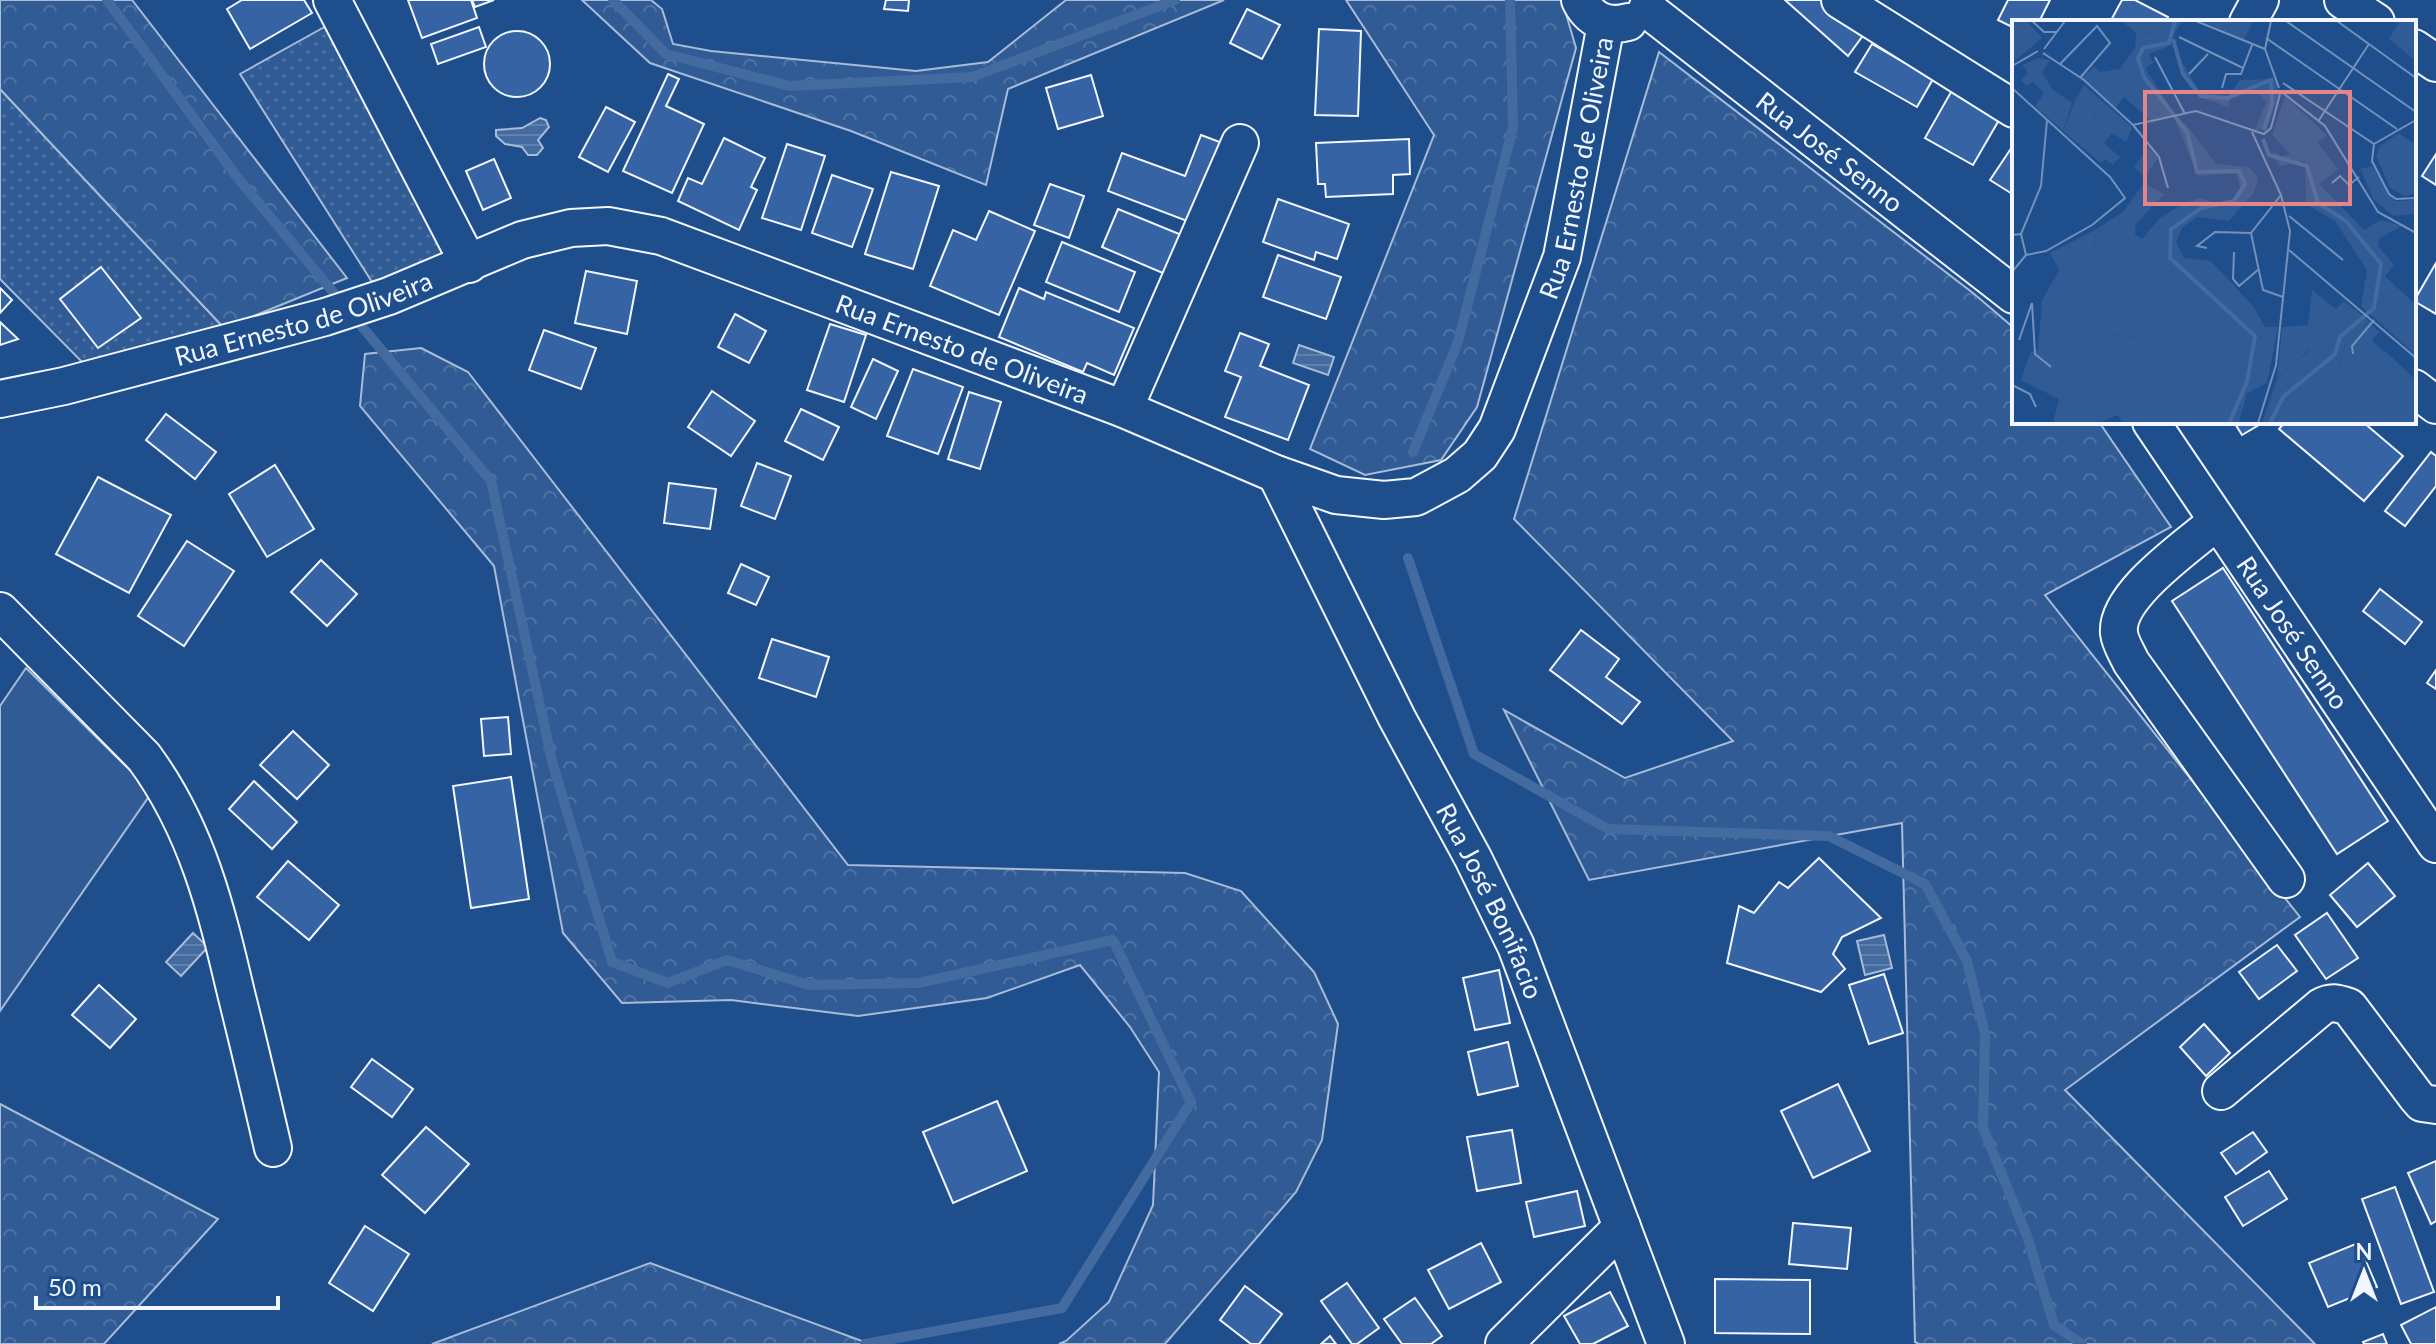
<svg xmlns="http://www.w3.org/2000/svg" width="2436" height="1344" font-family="Lato,sans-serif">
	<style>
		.green { fill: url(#green-dots); stroke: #a8bbd7; stroke-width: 2 }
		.forest { fill: url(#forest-crowns); stroke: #a8bbd7; stroke-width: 2 }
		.pitch { fill: #305b95; stroke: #a8bbd7; stroke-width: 2 }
		.water { fill: url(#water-rules); stroke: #a8bbd7; stroke-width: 2 }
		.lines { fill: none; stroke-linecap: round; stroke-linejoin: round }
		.stream { stroke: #446ba0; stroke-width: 10 }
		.building { fill: #3563a3; stroke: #f2f6ff; stroke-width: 2 }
		.minor-casing { stroke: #f2f6ff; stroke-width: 40 }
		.minor { stroke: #1f4e8c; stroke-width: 36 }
		.labels { text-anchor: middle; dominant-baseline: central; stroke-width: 6; stroke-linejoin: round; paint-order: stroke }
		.street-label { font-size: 26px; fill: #f2f6ff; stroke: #1f4e8c }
		.inset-river { fill: none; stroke: #446ba0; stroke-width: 4 }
		.inset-road { fill: none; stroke: #7391ba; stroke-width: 2 }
		.view { fill: #e38589; fill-opacity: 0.15; stroke: #e38589; stroke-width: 4 }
		.inset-edge { fill: none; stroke: #f2f6ff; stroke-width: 4 }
	</style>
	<defs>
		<pattern id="green-dots" width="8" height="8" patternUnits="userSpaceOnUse" patternTransform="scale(2)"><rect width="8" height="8" fill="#305b95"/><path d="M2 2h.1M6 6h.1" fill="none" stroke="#4e73a5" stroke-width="1.8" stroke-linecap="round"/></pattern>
		<pattern id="forest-crowns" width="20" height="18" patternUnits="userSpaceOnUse" patternTransform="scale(2)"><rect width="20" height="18" fill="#305b95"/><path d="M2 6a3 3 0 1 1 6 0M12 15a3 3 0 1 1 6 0" fill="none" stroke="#4e73a5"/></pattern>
		<pattern id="water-rules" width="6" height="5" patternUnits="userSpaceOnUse" patternTransform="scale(2)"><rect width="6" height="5" fill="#446ba0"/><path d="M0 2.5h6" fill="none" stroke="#5f81ae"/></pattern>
	</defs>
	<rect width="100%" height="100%" fill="#1f4e8c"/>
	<g class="green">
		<path d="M328,25L457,258L379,293L240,74Z"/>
		<path d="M0,89L224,328L87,367L0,279Z"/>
	</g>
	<g class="forest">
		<path d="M0,0H132L347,278L224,328L0,89Z"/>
		<path d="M582,0H651L662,9L673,44L711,51L916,71L988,62L1066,0H1224L1008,89L986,185L851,131L650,63Z"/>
		<path d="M1346,0H1562L1576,48L1477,407L1441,460L1365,475L1310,449L1434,135Z"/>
		<path d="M1659,52L1973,293L2014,328V422H2099L2171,527L2045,595L2300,917L2065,1090L2315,1344H1919L1915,1342L1902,823L1589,880L1504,710L1625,778L1733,741L1514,519Z"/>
		<path d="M421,348L468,372L848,865L1185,873L1241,891L1314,972L1338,1024L1322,1140L1296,1192L1165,1344H1059L1066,1341L1109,1302L1153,1205L1159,1072L1130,1027L1080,965L987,998L858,1016L731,1000L622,1003L563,933L494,566L360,406L365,354Z"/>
		<path d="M0,1104L218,1219L104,1344H0Z"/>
		<path d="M650,1263L870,1344H432Z"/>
	</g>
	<path class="pitch" d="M26,668L152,792L0,1011V706Z"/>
	<g class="water">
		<path d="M540,118L546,120L549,127L538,140L543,148L537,155H528L522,147L505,144L496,136V130L522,128Z"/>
		<path d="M1299,345L1334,357L1328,375L1293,363Z"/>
		<path d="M193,933L208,947L181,976L166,962Z"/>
		<path d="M1884,935L1892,968L1865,975L1857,941Z"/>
	</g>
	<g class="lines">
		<g class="stream">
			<path d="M107,0L237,177L491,481L553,765L612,962L668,983L727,960L809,985L918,983L1113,940L1191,1102L1062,1308L865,1344"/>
			<path d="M613,0L666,54L790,86L972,77L1175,0"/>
			<path d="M1413,452L1458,342L1513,127L1510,0"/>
			<path d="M1408,558L1474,754L1608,829L1829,836L1925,884L1967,961L1985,1034L1983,1128L2027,1236L2054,1325L2082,1344"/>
		</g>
	</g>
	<g class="building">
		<path d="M242,0H304L312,13L250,49L227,9Z"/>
		<path d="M408,0H471L477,18L422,38Z"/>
		<path d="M472,0H494L475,7Z"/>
		<path d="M886,0H909L908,11L884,9Z"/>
		<path d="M1785,0H1820L1867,30L1848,56Z"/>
		<path d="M2008,0H2050L2039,22H2014V28L1998,20Z"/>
		<path d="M2122,0H2135L2168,17L2166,22H2110Z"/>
		<path d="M1247,9L1280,25L1262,59L1230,43Z"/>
		<path d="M479,27L486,47L438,64L431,44Z"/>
		<path d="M1319,29L1361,31L1358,116L1315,115Z"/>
		<circle cx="517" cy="64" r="33"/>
		<path d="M1872,44L1933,79L1917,107L1855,72Z"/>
		<path d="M668,74L679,79L666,106L704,124L672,193L623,171Z"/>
		<path d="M1091,75L1103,116L1058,129L1046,88Z"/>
		<path d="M1951,92L1999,120L1973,165L1925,138Z"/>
		<path d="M606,107L635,122L608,172L579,157Z"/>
		<path d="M1201,135L1225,144L1195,224L1108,191L1122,153L1185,176Z"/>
		<path d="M724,138L765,158L751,187L757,190L739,230L678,201L688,178L702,184Z"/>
		<path d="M1409,139L1410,174L1393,175V194L1326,197L1325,184H1318L1316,143Z"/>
		<path d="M787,144L825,156L801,230L762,218Z"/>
		<path d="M2014,144V195L1990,180Z"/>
		<path d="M2436,154V185L2422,176Z"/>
		<path d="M494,159L511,198L483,210L466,171Z"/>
		<path d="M891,172L939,186L913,269L865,254Z"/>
		<path d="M832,175L873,189L852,247L812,233Z"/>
		<path d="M1050,184L1084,196L1069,238L1034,225Z"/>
		<path d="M1278,199L1349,224L1337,259L1316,252L1314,260L1263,242Z"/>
		<path d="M1118,209L1189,238L1172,277L1102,247Z"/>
		<path d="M989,211L1035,231L999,315L930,286L953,230L976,240Z"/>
		<path d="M1062,242L1135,272L1119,312L1046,282Z"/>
		<path d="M1278,255L1341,277L1326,319L1263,297Z"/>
		<path d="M2436,263V314L2414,301Z"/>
		<path d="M101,267L141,318L98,348L60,299Z"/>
		<path d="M586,271L637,281L627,334L575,323Z"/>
		<path d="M0,288L12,300L0,313Z"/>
		<path d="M1019,288L1044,299L1046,292L1134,328L1114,375L1087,363L1083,372L999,337Z"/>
		<path d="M735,314L766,331L749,363L718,347Z"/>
		<path d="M0,322L18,339L0,345Z"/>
		<path d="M830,324L866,335L844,402L807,390Z"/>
		<path d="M544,330L596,348L581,389L529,370Z"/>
		<path d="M1240,333L1269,344L1260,366L1309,385L1288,440L1225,417L1241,377L1225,371Z"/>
		<path d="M873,359L898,371L876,419L851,407Z"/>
		<path d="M913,369L963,387L938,454L887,436Z"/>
		<path d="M712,391L755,421L731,456L688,427Z"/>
		<path d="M969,392L1001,402L980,469L948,459Z"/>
		<path d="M801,409L839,427L823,460L785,441Z"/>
		<path d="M166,414L216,452L195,479L146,440Z"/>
		<path d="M2234,422H2264L2242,435Z"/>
		<path d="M2285,422H2363L2403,456L2364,501L2279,429Z"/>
		<path d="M2431,452L2436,456V486L2405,526L2385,511Z"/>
		<path d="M757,463L791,476L775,519L741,506Z"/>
		<path d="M275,465L314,529L267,557L229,494Z"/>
		<path d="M98,477L171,515L129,593L56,554Z"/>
		<path d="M669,483L716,489L710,529L664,523Z"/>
		<path d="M187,541L234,571L184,646L138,616Z"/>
		<path d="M321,560L357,594L327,626L291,592Z"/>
		<path d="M741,564L769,577L756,605L728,593Z"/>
		<path d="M2223,568L2388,821L2337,854L2172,601Z"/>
		<path d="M2380,589L2422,622L2405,644L2363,611Z"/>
		<path d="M1581,630L1619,659L1606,677L1640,702L1622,724L1550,670Z"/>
		<path d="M772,639L829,657L816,697L759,678Z"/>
		<path d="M2436,670V689L2427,683Z"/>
		<path d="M508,717L511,754L484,756L481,719Z"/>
		<path d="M293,731L329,765L297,799L260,765Z"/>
		<path d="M511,777L529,899L471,908L453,786Z"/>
		<path d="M254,781L297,822L272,849L229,809Z"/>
		<path d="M1819,858L1881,918L1842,937L1833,954L1845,969L1821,992L1727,963L1739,906L1754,913L1779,882L1788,888Z"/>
		<path d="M288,861L339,905L309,940L257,897Z"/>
		<path d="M2368,863L2395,896L2357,927L2330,895Z"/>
		<path d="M2327,913L2358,958L2326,979L2295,935Z"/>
		<path d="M2277,945L2297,971L2259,999L2239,972Z"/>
		<path d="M1499,970L1510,1023L1475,1030L1463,978Z"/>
		<path d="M1884,974L1903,1033L1869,1044L1849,985Z"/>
		<path d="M99,985L136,1019L110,1048L72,1015Z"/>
		<path d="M2204,1024L2230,1053L2206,1076L2180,1047Z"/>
		<path d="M1508,1042L1518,1086L1478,1095L1468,1052Z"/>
		<path d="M372,1059L413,1089L392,1117L351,1087Z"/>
		<path d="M1838,1084L1870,1151L1813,1178L1781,1111Z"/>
		<path d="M997,1101L1027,1171L953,1203L923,1132Z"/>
		<path d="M426,1127L469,1164L425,1213L382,1175Z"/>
		<path d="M1512,1130L1521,1183L1477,1191L1467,1137Z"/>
		<path d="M2253,1132L2267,1152L2236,1174L2221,1153Z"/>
		<path d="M2436,1161V1221L2431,1224L2408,1173Z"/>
		<path d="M2269,1171L2287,1199L2243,1226L2225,1197Z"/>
		<path d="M2395,1187L2434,1292L2401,1304L2362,1199Z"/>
		<path d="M1577,1191L1585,1226L1534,1237L1526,1202Z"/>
		<path d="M1793,1223L1851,1228L1847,1269L1789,1264Z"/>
		<path d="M365,1226L409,1254L373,1311L329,1283Z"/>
		<path d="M1481,1243L1501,1282L1449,1309L1428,1270Z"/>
		<path d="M2358,1243L2377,1287L2328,1307L2309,1263Z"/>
		<path d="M1715,1279L1810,1280V1334L1715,1333Z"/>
		<path d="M1347,1283L1379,1328L1357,1344H1352L1321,1301Z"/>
		<path d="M1245,1286L1282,1314L1259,1344H1251L1220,1320Z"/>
		<path d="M1610,1292L1628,1326L1593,1344H1580L1564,1316Z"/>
		<path d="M1415,1298L1442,1336L1431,1344H1402L1384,1319Z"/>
		<path d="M2436,1307V1344H2411L2401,1325Z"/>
		<path d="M2383,1334L2387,1344H2364L2363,1342Z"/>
		<path d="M1330,1336L1336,1344H1321Z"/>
	</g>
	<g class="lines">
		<g class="minor-casing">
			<g id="minor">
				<path d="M332,0L469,264"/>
				<path d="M1580,0C1589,19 1607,28 1628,22"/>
				<path d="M1840,0L2014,109"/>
				<path d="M2343,0L2376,22"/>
				<path id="s1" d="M1647,9L2014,295"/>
				<path d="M2248,22L2260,0"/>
				<path d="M2414,48L2436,63"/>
				<path d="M2414,388L2436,405"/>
				<path id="s2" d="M0,399L64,386L325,317L389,296L522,240L571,228L608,226L661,236L1124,409L1276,474L1336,495L1384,500L1416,497L1457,475L1480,455L1497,429L1562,257L1606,24"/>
				<path d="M1124,409L1240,143"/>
				<path id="s3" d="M2151,422L2436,844"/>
				<path id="s4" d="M1276,474L1397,718L1473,858L1516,946L1666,1344"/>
				<path d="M2216,522C2190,545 2115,595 2119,633C2120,643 2127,653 2131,662L2286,879"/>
				<path d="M0,611L144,757C197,829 216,908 236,993C249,1045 261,1096 273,1148"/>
				<path d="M2221,1091L2321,1007C2331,1001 2337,1003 2349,1007L2416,1096L2422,1103L2436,1105"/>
				<path d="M1504,1344L1622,1227"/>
			</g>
		</g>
		<use href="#minor" class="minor"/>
	</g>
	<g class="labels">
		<g class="street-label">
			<text stroke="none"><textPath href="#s1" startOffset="232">Rua José Senno</textPath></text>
			<text stroke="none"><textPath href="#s2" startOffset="1874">Rua Ernesto de Oliveira</textPath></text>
			<text stroke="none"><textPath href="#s2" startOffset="314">Rua Ernesto de Oliveira</textPath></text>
			<text stroke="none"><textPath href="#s2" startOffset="1010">Rua Ernesto de Oliveira</textPath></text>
			<text stroke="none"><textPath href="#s3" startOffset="254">Rua José Senno</textPath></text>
			<text stroke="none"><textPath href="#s4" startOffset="478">Rua José Bonifacio</textPath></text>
		</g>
	</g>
	<g transform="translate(2012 20)">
		<rect width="404" height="404" fill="#1f4e8c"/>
		<path d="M110,1H150V12L124,13ZM26,38L38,40L30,52L40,69L60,83L51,111L23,86L32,73L21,62L15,66L9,60L16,53L11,45ZM82,46L88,52L108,49L152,99L141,103L112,77L103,88L70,58ZM72,65L120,107L114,122L100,113L92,123L88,118L82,95L65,76ZM387,113L404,125V173L393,176L378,168L364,136L368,126ZM83,210L81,263L35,325L26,330L30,280L47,250L38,233ZM105,275L149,290L126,317L95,315L82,306L90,287ZM187,288L196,308L213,322L197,356L178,365L131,347L135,337L165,321L179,290ZM357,301L367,312L360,320L372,332L359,339L347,374L319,376L333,326ZM296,305L320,322L313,342L298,329L265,359L270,307Z" fill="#305b95"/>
		<path d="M150,1H170L155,27L137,34L141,43L133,48L163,95L152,99L108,49L123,28L124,13L150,12ZM189,1H240L241,2L232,20ZM388,1L404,2V41L377,19ZM161,27L190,76L216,77L228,60L264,59L266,76L254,110H243L254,83L245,70L218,79L216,87L188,77L177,67ZM65,76L79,89L92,123L108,137L101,145L93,139L89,143L51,111ZM273,76L315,116L305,122L326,149L307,164L352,210L369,200L390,206L368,218L366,226L382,245L373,256L404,285V335L349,286L355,250L323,201L294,184L293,141L267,146L260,131L270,137L278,134L260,115ZM164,102L173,103L204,144L237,147L246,158L242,172L217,201L185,197L171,207L164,222L172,238L199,241L241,286L253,307H266L255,363L235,373L227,403H111L105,395L87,403H41L47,379L9,360L18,333L35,325L81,263L83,210L111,192L132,163L152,174L124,204L123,214L130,219L148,198L170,184L188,178L214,187L230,173L224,153L186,156ZM105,275L148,290L126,317L95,315L83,306L90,288ZM187,289L196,309L213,322L197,356L178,365L131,347L135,337L165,321L179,290ZM360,146L383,181L404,180V194L381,196L362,180L348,149ZM300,270L324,289L332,281L357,301L333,326L319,376L347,374L359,339L373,331L404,360V403H250L265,359L299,329L313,341L320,322L296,305Z" fill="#305b95" fill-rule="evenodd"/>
		<path d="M0,1H15L30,18L0,43ZM136,128L146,138L133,157L122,147Z" fill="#305b95"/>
		<path class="inset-river" d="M163,1L157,23L131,28L126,38L132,57L175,112L185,152L227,151L233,164L222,181L189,188L159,209L158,238L243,316L235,362L217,403M161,19L171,54L189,76L215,78L259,60L260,83L252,110M251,119L257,135L295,146L306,183L334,201L369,244L362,288L328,317L323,334L271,377L258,403"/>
		<path class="inset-road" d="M20,1L32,12H44M184,1L253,29M259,1L253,29L267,68M274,1L404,92M325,1L404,58M167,17L231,48M254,18L385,109M32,29L53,1M31,33L72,60L121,105L184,91L252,114L259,108L268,74M143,37L173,94M48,44L85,6L98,23L68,58M0,46L26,31M177,54L196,34M271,63L362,124M0,68L98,157L113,178L80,205L34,231L14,235M210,68L214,54H229L240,25M271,73L313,106L366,192L404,213M307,100L357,24M121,105L147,137L156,168M240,112L269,175L278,211L264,345L246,403M362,124L360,141L377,174L384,179L404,178M362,124L404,100M320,163L328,156L337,165L347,157M277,196L331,240M239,213L251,270L271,277M239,213L269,175M9,214L29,166L35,100M0,215L9,214L14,235L0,252M195,228L185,226L203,212L239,213M277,230L404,338M222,232L221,259L227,266L247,249M7,320L20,283L23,334L39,347M341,334L340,326L362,300M0,365L18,374L24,387"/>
		<path class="view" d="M133,72H338V184H133Z"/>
		<rect width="404" height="404" class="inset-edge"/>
	</g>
	<g transform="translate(2364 1272)" stroke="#1f4e8c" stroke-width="6" paint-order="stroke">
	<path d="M0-6L14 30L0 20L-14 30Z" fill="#f2f6ff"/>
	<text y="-12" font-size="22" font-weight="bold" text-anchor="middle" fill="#f2f6ff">N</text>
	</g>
	<path d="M36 1296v12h242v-12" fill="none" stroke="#f2f6ff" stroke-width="4"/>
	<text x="48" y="1296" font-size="24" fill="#f2f6ff" stroke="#1f4e8c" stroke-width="6" paint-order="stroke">50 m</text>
</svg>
